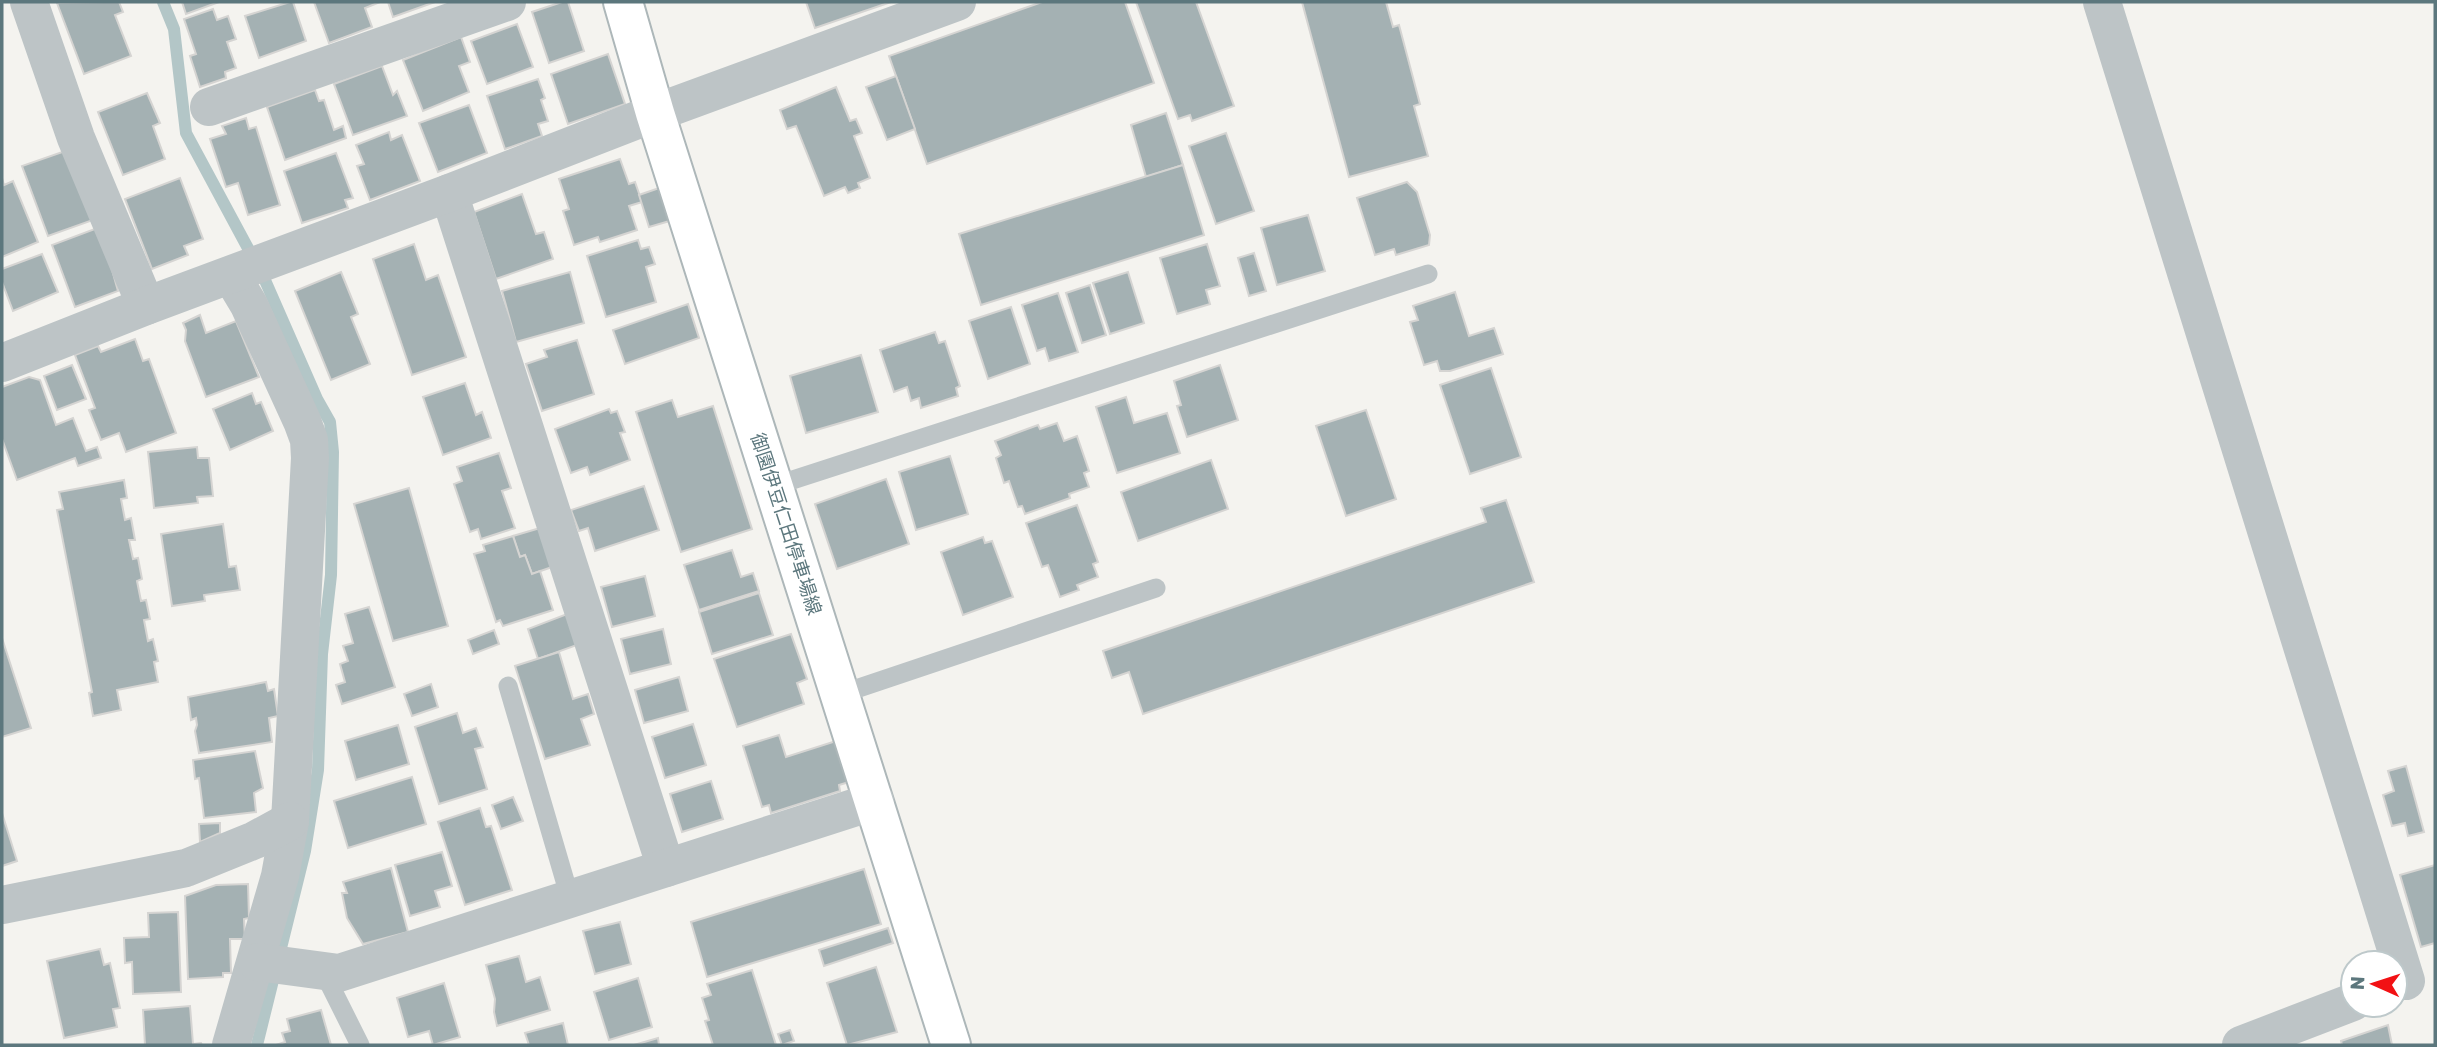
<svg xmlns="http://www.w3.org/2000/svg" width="2437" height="1047" font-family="Rubik,'Noto Sans JP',sans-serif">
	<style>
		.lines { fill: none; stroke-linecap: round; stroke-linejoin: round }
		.stream { stroke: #b3c6c7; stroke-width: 12 }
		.building { fill: #a4b1b3; stroke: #d5d4d2; stroke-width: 2 }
		.secondary-casing { stroke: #adb7b9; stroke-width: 42 }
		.service { stroke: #bdc4c6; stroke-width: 19 }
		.minor { stroke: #bdc4c6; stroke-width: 38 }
		.secondary { stroke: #fff; stroke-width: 38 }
		.labels { text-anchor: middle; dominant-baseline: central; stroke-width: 7; stroke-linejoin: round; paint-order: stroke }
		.street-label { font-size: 19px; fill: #5c777d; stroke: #fff }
	</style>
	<rect width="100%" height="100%" fill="#f4f3ef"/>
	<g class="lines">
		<path class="stream" d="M163,2L174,29L186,133L264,278L317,399L330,422L333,452L331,575L322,654L318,770L305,851L257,1045"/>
	</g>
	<g class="building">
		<path d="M119,2L123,12L115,15L131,56L84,74L57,3Z"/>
		<path d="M182,2H219L186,14Z"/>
		<path d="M290,2H293L306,41L259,58L245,16Z"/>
		<path d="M314,2H380L365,8L372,27L329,43Z"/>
		<path d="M388,2H435L393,17Z"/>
		<path d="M562,2H568L584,51L549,63L532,12Z"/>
		<path d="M806,2H891L815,28Z"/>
		<path d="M1042,2H1125L1154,83L927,164L889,56Z"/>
		<path d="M1136,2H1196L1234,106L1192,121L1190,115L1178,119Z"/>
		<path d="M1302,2H1386L1393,27L1399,25L1420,104L1414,106L1428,156L1349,177Z"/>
		<path d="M213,9L217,20L228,16L236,39L227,42L236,68L225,72L226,78L200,87L190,56L196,54L184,19Z"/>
		<path d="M517,24L533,67L487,84L471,41Z"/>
		<path d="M461,37L470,62L459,66L469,92L423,111L403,60Z"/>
		<path d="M608,54L625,104L568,124L551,74Z"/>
		<path d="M382,66L393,95L397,91L407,116L353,135L334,84Z"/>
		<path d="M896,76L915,129L887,140L866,87Z"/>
		<path d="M538,79L545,98L541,100L548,121L538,124L542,136L505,149L487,96Z"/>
		<path d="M836,87L850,121L856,119L862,133L854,136L870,178L858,183L860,188L848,193L845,187L824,196L796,126L787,129L780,110Z"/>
		<path d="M315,90L319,101L324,100L334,130L343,126L346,138L285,160L267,107Z"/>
		<path d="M147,93L160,123L153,126L165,159L123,175L98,112Z"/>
		<path d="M469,105L487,153L438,172L419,123Z"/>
		<path d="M1166,113L1183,165L1146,177L1131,125Z"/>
		<path d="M246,118L249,129L256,127L280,205L248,215L238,183L226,187L210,139L226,134L222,126Z"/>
		<path d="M389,132L391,140L402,135L420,181L370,200L357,166L364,164L356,145Z"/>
		<path d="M1226,133L1254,211L1216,224L1189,146Z"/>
		<path d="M68,150L93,220L48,236L22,166Z"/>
		<path d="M336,153L353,198L345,200L348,208L302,223L284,171Z"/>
		<path d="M620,159L629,184L635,182L642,202L629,206L637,230L600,242L598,237L574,245L563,211L569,209L559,179Z"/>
		<path d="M1183,165L1204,235L981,305L959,234Z"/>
		<path d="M2,178L4,185L13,181L38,242L2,257Z"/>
		<path d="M180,178L203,239L184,246L188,255L152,269L125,199Z"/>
		<path d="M1407,182L1417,192L1430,235L1429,245L1396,255L1394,249L1375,255L1357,198Z"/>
		<path d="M662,187L673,220L649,227L639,195Z"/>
		<path d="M522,194L536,234L544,232L553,259L496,279L474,212Z"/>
		<path d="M1308,215L1325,271L1277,285L1261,228Z"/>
		<path d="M100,227L118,291L75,307L52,245Z"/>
		<path d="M638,240L641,249L649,247L655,264L646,267L656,302L606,317L587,256Z"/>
		<path d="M414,244L426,280L438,275L466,357L412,375L373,259Z"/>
		<path d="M1207,244L1220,286L1206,290L1210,304L1177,314L1160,258Z"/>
		<path d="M1254,253L1266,291L1249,296L1238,258Z"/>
		<path d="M42,254L58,292L13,311L2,282V269Z"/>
		<path d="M341,272L358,314L351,317L370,364L331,380L295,291Z"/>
		<path d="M570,272L584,323L516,342L502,291Z"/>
		<path d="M1128,272L1144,323L1110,334L1093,283Z"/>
		<path d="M1090,285L1106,335L1082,343L1066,293Z"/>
		<path d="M1455,292L1469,336L1494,328L1503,354L1450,371H1440L1437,361L1424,365L1410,322L1418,320L1413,306Z"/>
		<path d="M1058,293L1078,352L1049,361L1045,348L1037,351L1022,305Z"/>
		<path d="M688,304L699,338L625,364L613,330Z"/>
		<path d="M1011,307L1030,364L988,379L969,321Z"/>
		<path d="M200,315L206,333L236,321L259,377L206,397L185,341L186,330L183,323Z"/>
		<path d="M935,332L939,343L945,341L960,386L956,388L958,396L921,408L919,398L911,401L907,387L894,392L880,350Z"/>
		<path d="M135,339L143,361L149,359L176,433L126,452L119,433L101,440L89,410L95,408L75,355L98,346L101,352Z"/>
		<path d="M577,340L594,394L542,411L526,364L547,357L544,350Z"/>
		<path d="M861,355L878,412L806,433L790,376Z"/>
		<path d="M72,365L86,399L57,410L44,376Z"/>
		<path d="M1220,365L1238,420L1187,437L1177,406L1181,405L1174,381Z"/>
		<path d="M1491,368L1521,457L1470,474L1440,385Z"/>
		<path d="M29,377L40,380L56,425L73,418L86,451L97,447L101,458L78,466L75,458L17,480L2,439V387Z"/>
		<path d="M465,383L476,415L482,412L491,438L443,455L423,397Z"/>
		<path d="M252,393L256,404L261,402L273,431L230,450L213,409Z"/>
		<path d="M1126,397L1134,423L1167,413L1180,453L1117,473L1096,407Z"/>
		<path d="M672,400L678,417L713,406L752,529L681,552L636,412Z"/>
		<path d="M609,409L611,413L617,411L625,432L620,433L630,460L590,475L587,467L571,473L555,429Z"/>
		<path d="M1366,410L1396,499L1346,516L1316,426Z"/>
		<path d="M1057,423L1064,441L1077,436L1089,471L1084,473L1089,487L1069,494L1070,498L1025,514L1022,506L1018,507L1009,481L1004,483L996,458L1001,455L995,441L1038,425L1040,429Z"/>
		<path d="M197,447L198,458H209L213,496L197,497L198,503L154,508L148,452Z"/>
		<path d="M499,453L511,488L502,491L515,528L481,539L478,529L470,532L454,484L462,481L457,467Z"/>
		<path d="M950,456L968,514L916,530L899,472Z"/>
		<path d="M1211,460L1228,509L1138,541L1121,492Z"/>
		<path d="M886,479L909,544L837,569L815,504Z"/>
		<path d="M124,480L127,498L121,499L125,520L131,518L135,540H129L133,559L138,558L142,579L137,581L141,601L146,600L150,619L144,620L148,641L153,639L158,661L154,662L158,682L117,690L121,710L93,716L89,693L92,692L57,510L63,509L59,492Z"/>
		<path d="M644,486L659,530L595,551L588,528L579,531L571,510Z"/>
		<path d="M409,488L448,626L393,641L354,504Z"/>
		<path d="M1506,500L1534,582L1143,714L1129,672L1112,678L1103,651L1486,522L1481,508Z"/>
		<path d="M1077,505L1098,562L1093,564L1098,577L1077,585L1079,590L1060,597L1048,565L1042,567L1026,523Z"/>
		<path d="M223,524L229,567L236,566L240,590L204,595L205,601L172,606L161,534Z"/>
		<path d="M540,528L552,567L532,574L525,555L520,557L513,536Z"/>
		<path d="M513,536L520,557L525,555L532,574L540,571L553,610L503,626L500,620L496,622L474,554L485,551L483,545Z"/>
		<path d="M983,537L985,543L992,541L1013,597L963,615L941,552Z"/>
		<path d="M732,550L741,577L753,573L759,591L699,610L684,565Z"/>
		<path d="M645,576L655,616L612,627L601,587Z"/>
		<path d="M759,593L773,635L712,654L699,612Z"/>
		<path d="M369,607L395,687L342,704L336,685L345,682L340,664L348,661L343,646L353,643L345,614Z"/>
		<path d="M567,614L577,645L538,659L528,629Z"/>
		<path d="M663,629L671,664L630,674L621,639Z"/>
		<path d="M494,630L499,644L473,654L468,640Z"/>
		<path d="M791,634L807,679L797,683L804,704L737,727L714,659Z"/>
		<path d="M2,638L31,728L2,737Z"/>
		<path d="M559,652L573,699L588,694L594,714L581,719L590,745L545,759L515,666Z"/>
		<path d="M679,677L688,711L644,723L635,690Z"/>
		<path d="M266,682L268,691L274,689L278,716L269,718L272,742L199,753L195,731L197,725L196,718L191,720L188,697Z"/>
		<path d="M431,684L438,707L412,716L404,694Z"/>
		<path d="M457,713L463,733L476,728L483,747L475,749L487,789L439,804L415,727Z"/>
		<path d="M693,724L706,765L665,778L652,737Z"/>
		<path d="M398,725L409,764L356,780L345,741Z"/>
		<path d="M779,735L786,757L836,741L849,782L839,785L840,791L771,813L769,805L762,807L743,746Z"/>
		<path d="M255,751L263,788L254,793L256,812L204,818L199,778L195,779L193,760Z"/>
		<path d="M2406,766L2424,832L2408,836L2405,823L2392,826L2383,795L2394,791L2388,771Z"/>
		<path d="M412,777L426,824L348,848L334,801Z"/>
		<path d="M711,781L723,819L682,832L670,794Z"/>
		<path d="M513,797L523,821L501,829L492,805Z"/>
		<path d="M480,808L486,827L491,826L512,890L465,905L438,822Z"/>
		<path d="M2,813L17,861L2,866Z"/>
		<path d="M220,823V833L200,842L199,824Z"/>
		<path d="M442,852L452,886L435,891L440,907L410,916L395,865Z"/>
		<path d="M2435,865V943L2421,947L2400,875Z"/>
		<path d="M391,868L408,932L363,944L347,918L342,893H347L343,882Z"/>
		<path d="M864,869L881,924L707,977L691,922Z"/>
		<path d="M248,884L249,918L244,919L245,939H230L231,973H223V977L188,979L185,896L216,885Z"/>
		<path d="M178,912L181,992L133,994L132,962L125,963L124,938L149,937L148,913Z"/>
		<path d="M620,922L631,964L595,974L583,931Z"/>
		<path d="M888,928L893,943L824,966L819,950Z"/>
		<path d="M100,949L104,965L110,963L120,1008L113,1009L117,1027L64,1038L47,961Z"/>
		<path d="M519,956L526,982L540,977L550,1010L497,1026L494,1012L495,999L486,965Z"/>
		<path d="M876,967L897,1032L847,1045L827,983Z"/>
		<path d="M752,970L776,1045H713L705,1021L709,1020L702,998L711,995L707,984Z"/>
		<path d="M638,978L652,1027L609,1040L594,992Z"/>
		<path d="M444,983L460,1037L433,1045L429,1031L408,1037L397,998Z"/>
		<path d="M190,1006L193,1044L201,1043L202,1045H145L143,1010Z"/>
		<path d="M321,1010L331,1045H276L285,1042L282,1033L290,1031L287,1019Z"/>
		<path d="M563,1023L568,1045H529L525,1033Z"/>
		<path d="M2388,1025L2392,1045H2342L2341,1041Z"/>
		<path d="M790,1030L794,1041L782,1045L778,1034Z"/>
		<path d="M658,1038L659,1045H634Z"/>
	</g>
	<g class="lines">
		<g class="secondary-casing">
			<path id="secondary" d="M623,2L655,113L951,1045"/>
		</g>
		<g class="service">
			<path d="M774,486L1428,274"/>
			<path d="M508,686L570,898"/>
			<path d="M841,694L1156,588"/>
			<path d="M323,971L360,1045"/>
		</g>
		<g class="minor">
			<path d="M29,2L76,138L146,306"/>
			<path d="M2102,2L2406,981"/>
			<path d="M209,107L507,2"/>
			<path d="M449,193L666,868"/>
			<path d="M231,275L249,305L302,421L309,440L310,458L290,821L280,876L231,1045"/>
			<path d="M2,363L146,306L449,193L655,113L957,2"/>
			<path d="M2,905L186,868L255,840L290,821"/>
			<path d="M257,962L339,973L875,801"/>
			<path d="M2241,1045L2353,1002"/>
		</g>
		<use href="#secondary" class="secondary"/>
	</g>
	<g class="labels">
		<g class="street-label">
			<text transform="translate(786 524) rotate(72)">御園伊豆仁田停車場線</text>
		</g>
	</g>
	<rect width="2437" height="1047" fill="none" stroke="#5c777d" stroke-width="7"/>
	<g transform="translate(2374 984) rotate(273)"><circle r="33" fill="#ffffff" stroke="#bec9cb" stroke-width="2"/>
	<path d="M0-5L12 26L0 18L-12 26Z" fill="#f21114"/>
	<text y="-10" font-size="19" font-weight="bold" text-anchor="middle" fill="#5c777d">N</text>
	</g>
</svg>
